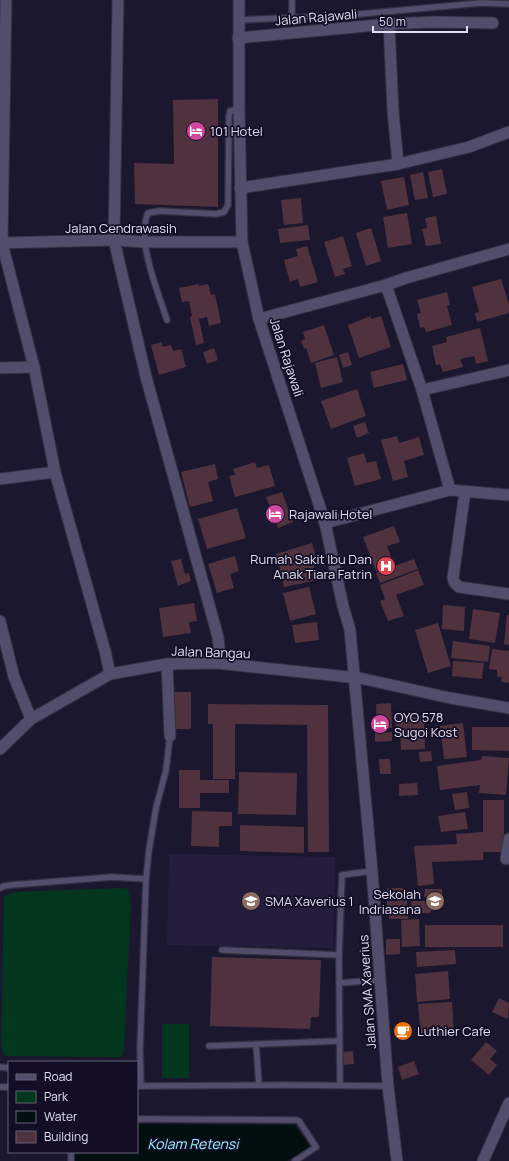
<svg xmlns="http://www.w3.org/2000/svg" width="509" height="1161" font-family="Manrope,sans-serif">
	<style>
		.built { fill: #241e3c }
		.green { fill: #03371d }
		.water { fill: #020e10 }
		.building { fill: #4f323d }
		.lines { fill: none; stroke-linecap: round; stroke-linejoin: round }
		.service-casing { stroke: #332f42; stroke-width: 8 }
		.minor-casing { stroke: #332f42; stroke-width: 13 }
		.tertiary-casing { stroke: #332f42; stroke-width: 13 }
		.service { stroke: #514d6a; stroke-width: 5.5 }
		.minor { stroke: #514d6a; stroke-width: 11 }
		.tertiary { stroke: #514d6a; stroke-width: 11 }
		.labels { text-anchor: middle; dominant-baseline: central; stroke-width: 3.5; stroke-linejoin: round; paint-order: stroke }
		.street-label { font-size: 13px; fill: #e1dff0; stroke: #130e25 }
		.poi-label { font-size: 13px; fill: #e1dff0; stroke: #130e25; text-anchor: start }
		.water-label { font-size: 14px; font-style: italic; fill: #9bf0fb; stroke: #130e25 }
	</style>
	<rect width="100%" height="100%" fill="#1b172f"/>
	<path class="built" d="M169,854L335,857L333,948L167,945Z"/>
	<g class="green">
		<path d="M122,888L128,889L131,904L124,1049L122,1057L4,1056L1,1044L4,897L13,892Z"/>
		<rect x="162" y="1024" width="27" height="54"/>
	</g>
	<path class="water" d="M137,1124L295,1125L310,1147L287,1161H75V1152H137Z"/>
	<g class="building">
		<path d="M218,99V207L135,204L134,163L174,164L173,100Z"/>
		<path d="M442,169L447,194L433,197L428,172Z"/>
		<path d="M423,172L428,198L415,200L410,175Z"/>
		<path d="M404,177L409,205L387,210L381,181Z"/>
		<path d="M301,198L303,223L284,225L281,200Z"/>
		<path d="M407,213L412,244L388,248L383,217Z"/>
		<path d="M436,216L441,244L426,246L422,229L427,228L425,218Z"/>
		<path d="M308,225L310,240L280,243L278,229Z"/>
		<path d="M371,228L381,261L366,266L356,233Z"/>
		<path d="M343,236L352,266L343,269L345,274L335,277L324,242Z"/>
		<path d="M307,246L318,282L300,287L298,279L290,282L284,260L298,256L296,249Z"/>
		<path d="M501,279L509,304V313L477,322L475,313L479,312L472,287Z"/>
		<path d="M199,284V286L208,284L211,295L215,294L221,323L209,326L207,317L199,319L204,343L196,345L190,317L192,316L189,301L182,302L179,288Z"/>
		<path d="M447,292L450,305L447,306L452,325L426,332L424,327L420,328L417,314L421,313L417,300Z"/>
		<path d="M371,316V319L381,316L391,347L359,358L348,325Z"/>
		<path d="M324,325L334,355L311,363L306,348L304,349L301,341L305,339L303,332Z"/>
		<path d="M480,328L488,361L476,364L474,356L460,359L463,367L443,372L440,364L436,365L432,346L447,342L446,337Z"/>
		<path d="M161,342L163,347L171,345L173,351L181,349L186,367L159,375L151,345Z"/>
		<path d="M214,348L218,360L207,364L203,352Z"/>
		<path d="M348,352L352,365L343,368L339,355Z"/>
		<path d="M337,357L343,382L321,388L315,363Z"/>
		<path d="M403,364L407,380L374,388L370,372Z"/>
		<path d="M357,389L366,416L331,429L321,401Z"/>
		<path d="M365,422L369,433L357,438L353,426Z"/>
		<path d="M397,436L399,443L419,437L424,455L404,461L408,477L393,481L381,440Z"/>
		<path d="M364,453L367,463L376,461L381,479L355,486L347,458Z"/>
		<path d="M255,462L257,468L269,465L275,486L235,497L229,476L235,475L233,469Z"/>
		<path d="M215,464L218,479L208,482L213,501L190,507L181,472Z"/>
		<path d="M282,492L293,522L278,528L266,497Z"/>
		<path d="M237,508L246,538L207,549L198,519Z"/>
		<path d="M394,526L400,542L387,546L394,565L376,571L363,537Z"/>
		<path d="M312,543L318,564L314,565L318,580L284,587L276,554Z"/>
		<path d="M235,556L239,571L230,574L234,588L217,593L208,564Z"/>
		<path d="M181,559L185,574L189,573L191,581L178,586L171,561Z"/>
		<path d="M414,559L418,569L380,583L376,573Z"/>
		<path d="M418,570L424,585L396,595L404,616L388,621L380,601L385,599L380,585Z"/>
		<path d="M309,587L316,614L290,621L283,593Z"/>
		<path d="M194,603L197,621L189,622L191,633L163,637L159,608Z"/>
		<path d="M443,605L465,607L464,631L442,629Z"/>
		<path d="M473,609L500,613L495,643L469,639Z"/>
		<path d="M507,615H509V645L504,644Z"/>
		<path d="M317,622L319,640L295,643L292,625Z"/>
		<path d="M438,623L451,666L428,673L415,630Z"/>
		<path d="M453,641L490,646L488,662L451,658Z"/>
		<path d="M492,649L509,651V683L501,682L502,677H497V670L489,669Z"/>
		<path d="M453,661L484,663L482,679L452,676Z"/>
		<rect x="172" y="692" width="19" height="37"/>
		<path d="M391,703L392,728H377L376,704Z"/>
		<path d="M208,704L328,705L329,852H308L307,725L235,724V779H213V724H208Z"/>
		<path d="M424,717L425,749L401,750L400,730L396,731L395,719Z"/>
		<path d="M463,723L467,757L444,759L440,726Z"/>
		<path d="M472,727H509V751L472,750Z"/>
		<path d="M392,732V741L375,742V733Z"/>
		<path d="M431,751L432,761L420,762L419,752Z"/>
		<path d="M482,756L509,758L506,795L479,793L480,785L440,790L437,766L481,760Z"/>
		<path d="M379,759H390L391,774H380Z"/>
		<path d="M179,770H200V780H229V793H200V808H179Z"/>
		<path d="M239,772L297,773L296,815L238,814Z"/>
		<path d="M417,783L418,795L399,796V784Z"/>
		<path d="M467,792L469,808L455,810L452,794Z"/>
		<path d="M483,800H504V852H483V860L432,862L434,884L418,886L414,846L457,844L456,834L483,832Z"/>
		<path d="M192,811L232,812V826H219V847L191,846Z"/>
		<path d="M465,812L468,829L441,832L438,816Z"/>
		<path d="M240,825L304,827V853L240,851Z"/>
		<path d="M387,888H405V898H388Z"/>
		<path d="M425,889H442V898L424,897Z"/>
		<path d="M407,900V909H387V901Z"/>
		<rect x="411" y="901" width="20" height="12"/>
		<path d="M408,910V919H389V911Z"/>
		<path d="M419,919L420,946L402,947L401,920Z"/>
		<rect x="425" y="925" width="78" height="22"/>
		<path d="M386,939H400V954L386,955Z"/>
		<path d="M455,950L456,964L417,967L416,952Z"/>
		<path d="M212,957L321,960L319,1017H311L310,1029L210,1026Z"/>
		<path d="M448,971L450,999L417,1002L415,974Z"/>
		<path d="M499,998L509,1003L508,1019L492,1012Z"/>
		<path d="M452,1002L454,1035L421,1037L418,1004Z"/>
		<path d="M486,1042L497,1051L490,1059L497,1065L489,1075L471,1060Z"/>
		<path d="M353,1051L354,1064L342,1065V1052Z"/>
		<path d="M414,1061L419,1074L402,1080L398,1067Z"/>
	</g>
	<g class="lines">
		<g class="service-casing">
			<g id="service">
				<path d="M292,18V0"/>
				<path d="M238,20L338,16L481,3L509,4"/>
				<path d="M167,320C158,292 136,240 148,213L160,211L216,214L224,212L228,205L229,116L230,111L239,109"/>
				<path d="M0,888L4,886L11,885L112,877L146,879"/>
				<path d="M222,950L339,955"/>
				<path d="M339,983L380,980"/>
				<path d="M256,1044L259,1085"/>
				<path d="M209,1046L339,1041"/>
				<path d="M0,1067L9,1068"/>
				<path d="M340,1085L339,955L342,875L372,871"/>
				<path d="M138,1086L286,1085L388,1086"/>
				<path d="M141,1086L140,1050L146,879L149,850L156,808L166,770L170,736"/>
				<path d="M0,1087H9"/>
				<path d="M137,1119L296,1120L299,1121L316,1147L295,1161"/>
				<path d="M71,1161V1152"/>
			</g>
		</g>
		<g class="minor-casing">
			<g id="minor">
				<path d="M6,0L2,243L34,367L55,472L105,651L110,674"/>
				<path d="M118,0L114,240L146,377L218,637L219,647L217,663"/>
				<path d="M389,24L393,111L398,164"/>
				<path d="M238,38L389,24L433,22L493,23"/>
				<path d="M240,188L398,164L469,147L509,132"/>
				<path d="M0,243L114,240L144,242H242"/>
				<path d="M386,285L422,390L509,370"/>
				<path d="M259,319L386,285L406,278L509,249"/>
				<path d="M0,368L34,367"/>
				<path d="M422,390L450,490"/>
				<path d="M0,479L55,472"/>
				<path d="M465,491L453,578L454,582L459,587L509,594"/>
				<path d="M325,523L450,490L509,495"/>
				<path d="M0,621L14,677L31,719"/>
				<path d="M167,664L170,736"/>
				<path d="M506,859L509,839"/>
			</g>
		</g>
		<g class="tertiary-casing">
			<g id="tertiary">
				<path d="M239,0V109L242,242L259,319L325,523L343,606L350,630L372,871L388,1086L397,1161"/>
				<path d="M355,677L450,698L509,708"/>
				<path d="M0,749L31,719L110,674L167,664L217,663L349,677"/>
				<path d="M483,1161L509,1103"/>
			</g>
		</g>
		<use href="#service" class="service"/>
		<use href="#minor" class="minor"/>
		<use href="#tertiary" class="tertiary"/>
	</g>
	<defs>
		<g id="hotel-disc" transform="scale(1)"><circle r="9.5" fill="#d1479c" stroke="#130e25"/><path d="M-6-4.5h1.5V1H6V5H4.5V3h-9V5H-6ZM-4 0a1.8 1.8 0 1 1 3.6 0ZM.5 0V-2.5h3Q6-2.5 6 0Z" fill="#fff"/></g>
		<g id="hospital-disc" transform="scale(1)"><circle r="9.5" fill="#e0444e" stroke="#130e25"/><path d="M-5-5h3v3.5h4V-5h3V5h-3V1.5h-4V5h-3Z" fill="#fff"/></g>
		<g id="school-disc" transform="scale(1)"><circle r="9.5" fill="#8d6e63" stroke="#130e25"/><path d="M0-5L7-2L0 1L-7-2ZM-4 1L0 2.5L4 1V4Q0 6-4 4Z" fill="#fff"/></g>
		<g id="cafe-disc" transform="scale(1)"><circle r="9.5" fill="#e8710a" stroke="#130e25"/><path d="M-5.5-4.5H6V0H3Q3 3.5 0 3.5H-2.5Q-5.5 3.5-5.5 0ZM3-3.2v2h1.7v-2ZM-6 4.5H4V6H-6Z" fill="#fff"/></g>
	</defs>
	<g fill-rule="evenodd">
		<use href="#hotel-disc" x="196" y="131"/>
		<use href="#hotel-disc" x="275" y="514"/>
		<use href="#hospital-disc" x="386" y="566"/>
		<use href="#hotel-disc" x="380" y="724"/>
		<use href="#school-disc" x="251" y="901"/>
		<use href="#school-disc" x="435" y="901"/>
		<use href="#cafe-disc" x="403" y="1031"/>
	</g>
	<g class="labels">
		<g class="street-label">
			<text transform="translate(316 17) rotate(-5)">Jalan Rajawali</text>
			<text x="121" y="228">Jalan Cendrawasih</text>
			<text transform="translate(287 357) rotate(72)">Jalan Rajawali</text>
			<text transform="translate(211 652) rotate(2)">Jalan Bangau</text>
			<text transform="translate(367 992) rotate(-94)">Jalan SMA Xaverius</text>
		</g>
		<g class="poi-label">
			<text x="210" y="131">101 Hotel</text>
			<text x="289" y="514">Rajawali Hotel</text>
			<text x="372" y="559" text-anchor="end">Rumah Sakit Ibu Dan<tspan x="372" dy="15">Anak Tiara Fatrin</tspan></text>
			<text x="394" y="717">OYO 578<tspan x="394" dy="15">Sugoi Kost</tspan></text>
			<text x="421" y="894" text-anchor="end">Sekolah<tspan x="421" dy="15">Indriasana</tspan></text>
			<text x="265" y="901">SMA Xaverius 1</text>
			<text x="417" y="1031">Luthier Cafe</text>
		</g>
		<g class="water-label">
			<text x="193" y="1143">Kolam Retensi</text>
		</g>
	</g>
	<rect x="8" y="1061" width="130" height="92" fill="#130e25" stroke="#656276"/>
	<rect x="16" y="1074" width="20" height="6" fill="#514d6a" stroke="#656276"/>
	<text x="44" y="1081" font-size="12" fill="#e1dff0">Road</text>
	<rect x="16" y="1091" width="20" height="12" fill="#03371d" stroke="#656276"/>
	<text x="44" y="1101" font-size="12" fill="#e1dff0">Park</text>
	<rect x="16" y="1111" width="20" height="12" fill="#020e10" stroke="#656276"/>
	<text x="44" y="1121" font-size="12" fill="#e1dff0">Water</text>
	<rect x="16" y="1131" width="20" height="12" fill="#4f323d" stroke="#656276"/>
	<text x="44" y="1141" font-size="12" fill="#e1dff0">Building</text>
	<path d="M373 26v6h94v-6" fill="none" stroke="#e1dff0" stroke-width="2"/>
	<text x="379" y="26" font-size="12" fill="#e1dff0" stroke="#130e25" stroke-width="3" paint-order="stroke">50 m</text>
</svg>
